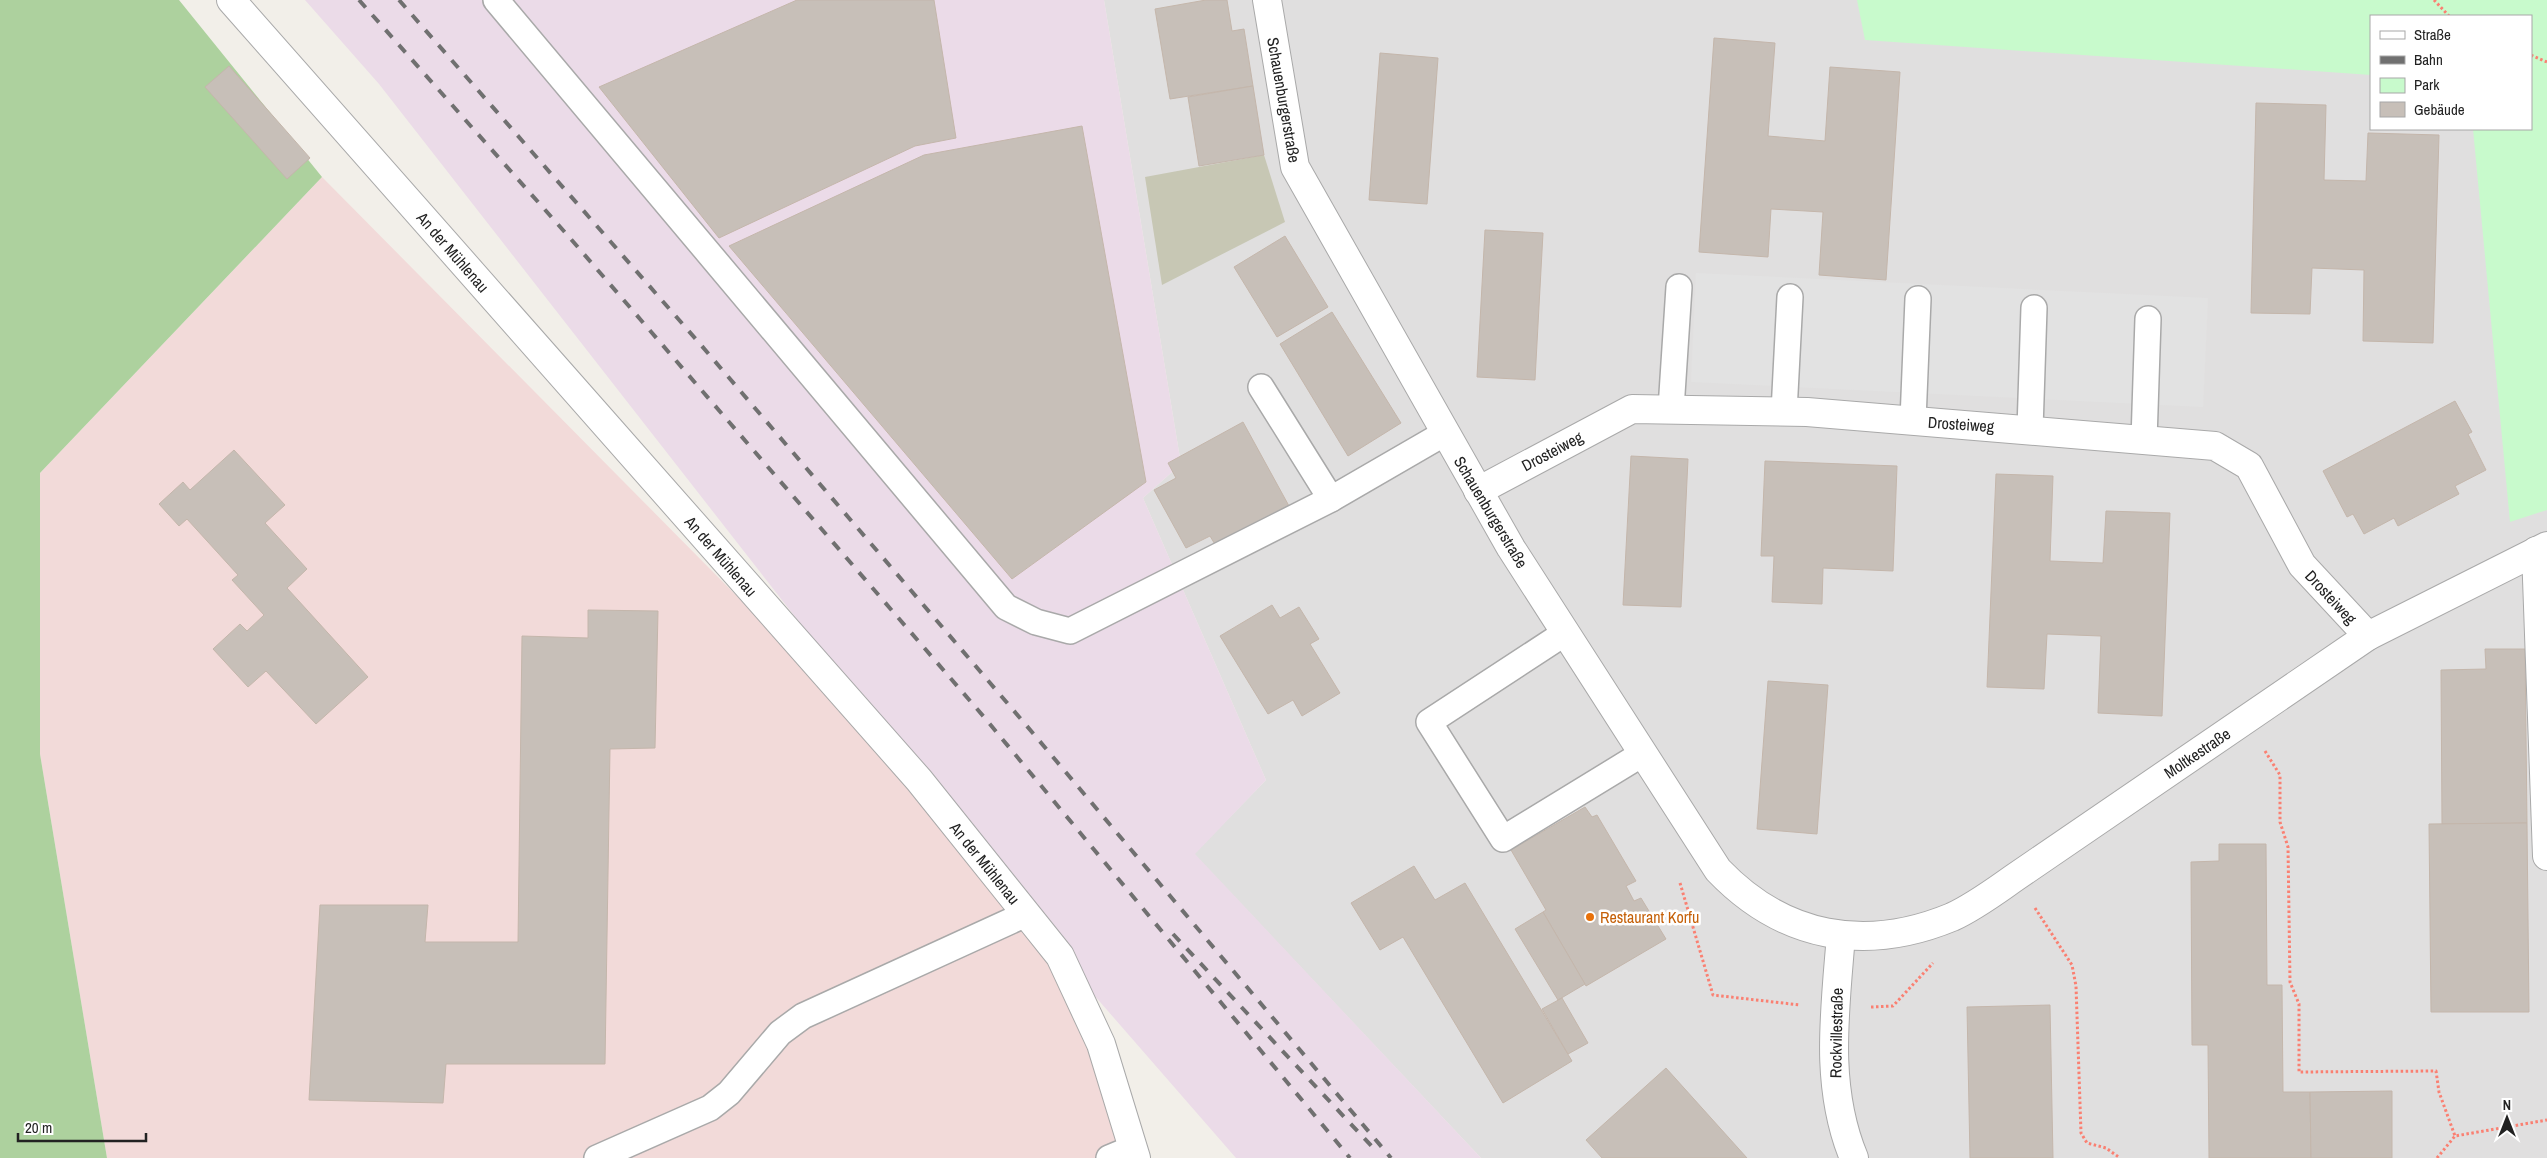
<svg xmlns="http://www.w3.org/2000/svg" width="2547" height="1158" font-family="'Archivo Narrow',sans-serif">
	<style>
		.residential { fill: #e0dfdf; fill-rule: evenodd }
		.commercial { fill: #f2dad9 }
		.industrial { fill: #ebdbe8 }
		.construction { fill: #c7c7b4 }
		.forest { fill: #add19e }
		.park { fill: #c8facc }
		.parking { fill: #e2e2e2 }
		.building { fill: #c7bfb8; stroke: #c4b6ab }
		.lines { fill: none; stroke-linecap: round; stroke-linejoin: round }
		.service-casing { stroke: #a9a9a9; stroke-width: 28 }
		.minor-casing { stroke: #a9a9a9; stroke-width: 30 }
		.path { stroke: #fa8072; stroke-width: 3; stroke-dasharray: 2.5 2.5; stroke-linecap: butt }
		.service { stroke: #fff; stroke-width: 25 }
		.minor { stroke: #fff; stroke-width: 28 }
		.rail { stroke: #707070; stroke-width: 4; stroke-dasharray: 10 10; stroke-linecap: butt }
		.food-dot { fill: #e8710a; stroke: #fff; stroke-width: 2 }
		.labels { text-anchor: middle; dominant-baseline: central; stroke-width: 5; stroke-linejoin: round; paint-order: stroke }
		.street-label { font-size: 16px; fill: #222; stroke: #fff }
		.food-label { font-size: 16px; fill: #c56008; stroke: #fff; text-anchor: start }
	</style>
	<rect width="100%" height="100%" fill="#f2efe9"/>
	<path class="residential" d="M1104,0H2547V1158H1481L1194,854L1266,780L1143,498L1181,464ZM2371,16H2531V129H2371Z"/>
	<path class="commercial" d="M322,177L919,780L1060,956L1135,1158H107L40,754V473Z"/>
	<path class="industrial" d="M305,0H1104L1181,464L1143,498L1266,780L1195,854L1481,1158H1236L1060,956L379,84Z"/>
	<path class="construction" d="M1264,155L1285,222L1162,285L1145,177Z"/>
	<path class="forest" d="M0,0H179L322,177L40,473V754L107,1158H0Z"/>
	<path class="park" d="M1857,0H2547V510L2510,522L2473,129H2531V16H2371V75L1865,40Z"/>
	<path class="parking" d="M1696,273L2208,298L2203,407L1691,382Z"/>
	<g class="building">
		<path d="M797,0H934L956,138L915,146L719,238L599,87Z"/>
		<path d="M1206,0H1227L1232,31L1244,29L1253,86L1170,99L1155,9Z"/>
		<path d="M1714,38L1775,43L1768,136L1825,141L1830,67L1900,72L1886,280L1819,275L1823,212L1771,209L1768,257L1699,252Z"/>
		<path d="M1380,53L1438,58L1427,204L1369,200Z"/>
		<path d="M229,66L310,158L287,179L205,87Z"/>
		<path d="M1253,86L1264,155L1199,166L1188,97Z"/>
		<path d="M2256,103L2326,105L2324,180L2366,181L2368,133L2439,135L2433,343L2363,341L2364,270L2312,268L2310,314L2251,313Z"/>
		<path d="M1082,126L1146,482L1012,579L729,246L924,155Z"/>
		<path d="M1485,230L1543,233L1535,380L1477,377Z"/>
		<path d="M1285,236L1328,307L1277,337L1234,267Z"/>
		<path d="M1332,312L1401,423L1348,456L1280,344Z"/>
		<path d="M2455,401L2472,432L2468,434L2486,470L2455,486L2459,494L2398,526L2394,518L2364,534L2353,514L2347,517L2323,471Z"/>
		<path d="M1243,422L1289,506L1216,546L1210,536L1186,548L1154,490L1176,478L1168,463Z"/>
		<path d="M234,450L285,505L265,523L307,569L287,588L368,677L316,724L266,671L248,687L213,649L240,624L247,631L264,615L232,580L238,575L187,519L179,526L159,504L183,482L190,490Z"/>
		<path d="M1631,456L1688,459L1681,607L1623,605Z"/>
		<path d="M1765,461L1897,466L1893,571L1823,568L1822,604L1772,602L1774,556H1761Z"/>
		<path d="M1996,474L2053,476L2050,561L2103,563L2106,511L2170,513L2162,716L2098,713L2101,636L2047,634L2044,689L1987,687Z"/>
		<path d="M1272,605L1280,618L1299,607L1319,639L1310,644L1340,693L1302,716L1293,700L1268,714L1220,636Z"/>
		<path d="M588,610L658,611L655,748L610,749L605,1064H446L443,1103L309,1100L320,905H428L425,942H518L522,636L588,638Z"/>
		<path d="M2485,649H2525L2527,823L2442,824L2441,670L2486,669Z"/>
		<path d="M1768,681L1828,685L1817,834L1757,829Z"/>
		<path d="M1585,807L1592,817L1597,815L1636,881L1626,886L1634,901L1641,898L1666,939L1586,986L1543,912L1546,910L1511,850Z"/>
		<path d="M2527,823L2529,1012H2431L2429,824Z"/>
		<path d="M2219,844H2266L2267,985H2282L2283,1092H2310L2311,1158H2209L2208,1045H2192L2191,862L2219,861Z"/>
		<path d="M1414,866L1435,900L1465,883L1572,1061L1503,1103L1403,937L1380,950L1351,903Z"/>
		<path d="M1543,912L1585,984L1558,1000L1515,929Z"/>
		<path d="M1562,998L1588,1043L1568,1054L1542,1009Z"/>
		<path d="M2050,1005L2053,1158H1970L1967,1007Z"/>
		<path d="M1666,1068L1747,1158H1602L1586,1140Z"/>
		<path d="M2392,1091V1158H2311L2310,1092Z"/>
	</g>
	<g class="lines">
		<g class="service-casing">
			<g id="service">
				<path d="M496,0L1006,607L1036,622L1070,631L1331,499"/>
				<path d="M1261,387L1331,499L1445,433"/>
				<path d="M1671,409L1679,287"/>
				<path d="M1784,412L1790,297"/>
				<path d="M1913,420L1918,299"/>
				<path d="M2030,429L2034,308"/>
				<path d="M2144,440L2148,319"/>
				<path d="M1565,633L1429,722L1503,839L1642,754"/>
				<path d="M597,1158L710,1108L729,1093L780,1033L803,1016L1026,914"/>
				<path d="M1109,1158L1133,1148"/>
			</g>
		</g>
		<g class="minor-casing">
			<g id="minor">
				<path d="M231,0L919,780L1060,956L1101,1044L1136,1158"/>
				<path d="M1267,0L1295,167L1511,548L1718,870C1783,938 1865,953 1952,917C1974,907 1994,892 2014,878L2368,636L2547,546"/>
				<path d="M1478,491L1632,409L1807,412L2215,446L2249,466L2302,565L2368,636"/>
				<path d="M2536,551L2547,856"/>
				<path d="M1841,935C1835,1011 1824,1086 1854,1158"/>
			</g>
		</g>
		<g class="path">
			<path d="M2434,0L2449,16"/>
			<path d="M2531,55L2547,62"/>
			<path d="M2265,751L2280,775V822L2288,847L2290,982L2299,1004V1072L2436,1071L2439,1092L2455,1136"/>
			<path d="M1680,883L1713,995L1800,1005"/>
			<path d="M2035,908L2072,965L2076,986L2081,1133L2087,1143L2106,1148L2120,1158"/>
			<path d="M1871,1007L1893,1006L1933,963"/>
			<path d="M2437,1158L2455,1136L2547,1120"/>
		</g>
		<use href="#service" class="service"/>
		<use href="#minor" class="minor"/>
		<g class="rail">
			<path d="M359,0L570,238L984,717L1350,1158"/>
			<path d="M399,0L701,345L1026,725L1391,1158"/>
			<path d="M1173,934L1378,1153"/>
		</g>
	</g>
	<circle class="food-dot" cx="1590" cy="917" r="5"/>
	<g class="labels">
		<g class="street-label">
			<text transform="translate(1284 100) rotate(80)">Schauenburgerstraße</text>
			<text transform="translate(453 252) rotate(49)">An der Mühlenau</text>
			<text transform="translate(1961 424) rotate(4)">Drosteiweg</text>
			<text transform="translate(1552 451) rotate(-28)">Drosteiweg</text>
			<text transform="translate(1491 512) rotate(59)">Schauenburgerstraße</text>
			<text transform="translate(721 556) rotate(49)">An der Mühlenau</text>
			<text transform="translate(2331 597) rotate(47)">Drosteiweg</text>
			<text transform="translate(2197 753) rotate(-34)">Moltkestraße</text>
			<text transform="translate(985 863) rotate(51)">An der Mühlenau</text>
			<text transform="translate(1836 1033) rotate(-89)">Rockvillestraße</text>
		</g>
		<g class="food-label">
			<text x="1600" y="917">Restaurant Korfu</text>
		</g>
	</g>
	<rect x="2370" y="15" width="162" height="115" fill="#ffffff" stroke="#a7a7a7"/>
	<rect x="2380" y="31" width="25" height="8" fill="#ffffff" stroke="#a7a7a7"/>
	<text x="2414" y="40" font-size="15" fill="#222222">Straße</text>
	<rect x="2380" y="56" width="25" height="8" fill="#707070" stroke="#a7a7a7"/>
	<text x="2414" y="65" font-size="15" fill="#222222">Bahn</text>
	<rect x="2380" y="78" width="25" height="15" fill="#c8facc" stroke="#a7a7a7"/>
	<text x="2414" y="90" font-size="15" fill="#222222">Park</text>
	<rect x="2380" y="102" width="25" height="15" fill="#c7bfb8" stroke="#a7a7a7"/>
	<text x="2414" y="115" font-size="15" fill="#222222">Gebäude</text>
	<g transform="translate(2507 1118)" stroke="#ffffff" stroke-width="4" paint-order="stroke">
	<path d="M0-4L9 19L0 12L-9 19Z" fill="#222222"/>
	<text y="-8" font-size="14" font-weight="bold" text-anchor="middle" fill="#222222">N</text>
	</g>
	<path d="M18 1133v8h128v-8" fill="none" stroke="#222222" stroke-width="2.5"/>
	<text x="25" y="1133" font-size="15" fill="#222222" stroke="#ffffff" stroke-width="4" paint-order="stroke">20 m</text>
</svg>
